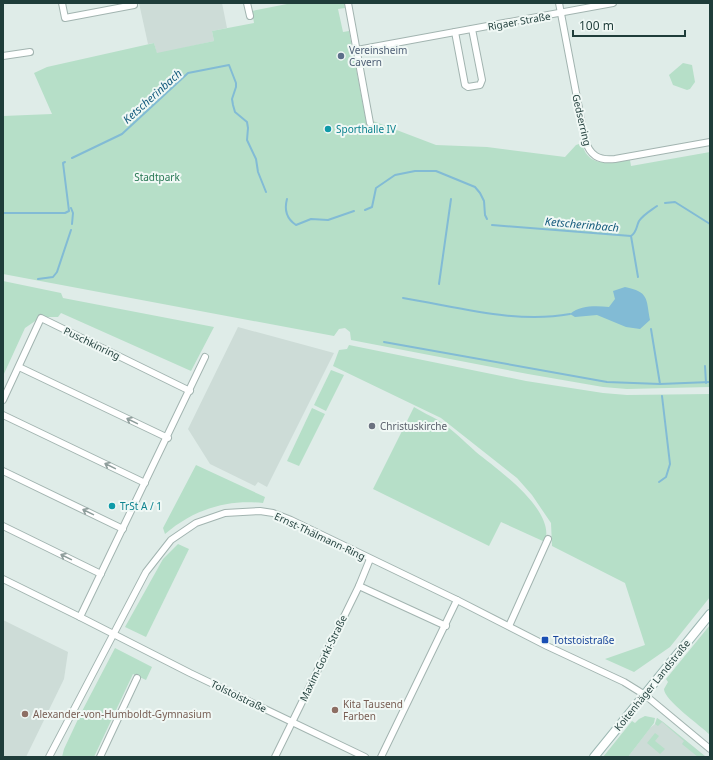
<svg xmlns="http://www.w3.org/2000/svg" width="713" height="760" font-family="'Noto Sans',sans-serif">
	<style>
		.built { fill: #cddcd7 }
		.green { fill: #b6dfc8 }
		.water { fill: #82bbd5 }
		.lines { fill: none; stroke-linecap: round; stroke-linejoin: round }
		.stream { stroke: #82bbd5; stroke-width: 2 }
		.street-casing { stroke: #a2b4b0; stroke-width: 8 }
		.secondary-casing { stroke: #9db8b3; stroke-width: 10 }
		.street { stroke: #fff; stroke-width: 6 }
		.secondary { stroke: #fff; stroke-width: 8 }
		.oneway { stroke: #8f9e9c }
		.service-dot { fill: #5c6f8a; stroke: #f0f8f5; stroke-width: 1.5 }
		.culture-dot { fill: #0f9aa8; stroke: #f0f8f5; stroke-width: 1.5 }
		.worship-dot { fill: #6b7280; stroke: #f0f8f5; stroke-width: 1.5 }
		.transit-dot { fill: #1a4fb4; stroke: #f0f8f5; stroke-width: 1.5 }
		.education-dot { fill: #8d6e63; stroke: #f0f8f5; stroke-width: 1.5 }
		.labels { text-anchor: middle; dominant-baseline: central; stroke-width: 4; stroke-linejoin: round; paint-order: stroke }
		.street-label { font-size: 10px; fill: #1f3d3a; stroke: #f0f8f5 }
		.service-label { font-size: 10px; fill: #4e5e75; stroke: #f0f8f5; text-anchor: start }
		.culture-label { font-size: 10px; fill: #0d838f; stroke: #f0f8f5; text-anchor: start }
		.park-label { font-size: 10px; fill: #267752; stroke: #f0f8f5 }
		.worship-label { font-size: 10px; fill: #5b616d; stroke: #f0f8f5; text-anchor: start }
		.transit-label { font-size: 10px; fill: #164399; stroke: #f0f8f5; text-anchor: start }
		.education-label { font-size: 10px; fill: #785e54; stroke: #f0f8f5; text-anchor: start }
		.water-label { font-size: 11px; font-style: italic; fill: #155b7d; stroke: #f0f8f5 }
	</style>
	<rect width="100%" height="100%" fill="#dfece8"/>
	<g class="built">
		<path d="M139,3H222L227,28L212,31L214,41L157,54L154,43L148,44Z"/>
		<path d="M238,327L334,353L267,487L258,482L255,486L210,464L188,429Z"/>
		<path d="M3,620L68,652L64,679L26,757H3Z"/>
		<path d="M657,718L663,722L706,757H628L650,728L655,724Z"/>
	</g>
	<g class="green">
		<path d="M292,3H344L345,8L338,9L343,32L349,31L367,126L373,121L436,145L487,147L565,157L576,145L582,143C587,168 611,163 630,160L631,166L710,152V387L627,389L603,387L528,374L351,340L350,332L345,328L339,329L334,336L3,274V116L52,114L34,73L47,67L154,43L157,53L214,41L212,31L254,23L252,11Z"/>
		<path d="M683,63L692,65L695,82L690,89L687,90L673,85L669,75Z"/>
		<path d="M3,281L61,293L63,298L214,327L191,371L61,313L58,317H41L25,328L3,376Z"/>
		<path d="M349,345L526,381L603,393L627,395L710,394V597L670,647L634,672L605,659L645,645L625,583L552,546L551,523L532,495L517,478L441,418L333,366L339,350L347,349Z"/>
		<path d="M331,370L344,375L326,411L314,405Z"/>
		<path d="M414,407C422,412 431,416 438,420C452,429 464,441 476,452C498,470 556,510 545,542L501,522L489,546L373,489Z"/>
		<path d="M312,408L325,414L299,466L287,461Z"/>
		<path d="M196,465L265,497L263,503C226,499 193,510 165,534L163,528Z"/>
		<path d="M178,544L189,549L146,637L125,627L163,559Z"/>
		<path d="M710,625V735C700,725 664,700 664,689L668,682L666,679Z"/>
		<path d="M115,648L152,667L146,680L133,674L94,757H62L64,749L80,715Z"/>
		<path d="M645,716L655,718L654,723L628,757H603L632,721L635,723L639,719Z"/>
		<path d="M657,718L663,722L706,757H698L682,744L684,741L662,722L658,726L655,724Z"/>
		<path d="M655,733L659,736L655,741L665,749L660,754L647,743Z"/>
	</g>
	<path class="water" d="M625,287C649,292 646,298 650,320L640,329L626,327L597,315L575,317L570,314C581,305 596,306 609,307L615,299L613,291Z"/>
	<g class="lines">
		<g class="stream">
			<path d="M72,158L122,134L188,73L229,65L236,83V87L232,99L233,105L235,112L247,122L248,128L247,140L256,159L258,172L266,192"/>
			<path d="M287,199C284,210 287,219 296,225L311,219L328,220L354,211"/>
			<path d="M665,203L675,202L710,224"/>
			<path d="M71,208L73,213L72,224"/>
			<path d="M365,210L372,207L376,188L395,175L415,171H436L475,187L480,193L484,201L485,215L487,219"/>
			<path d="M3,213H65L69,211L63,163L65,162"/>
			<path d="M492,225L631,236C637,232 636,227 639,221C644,214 650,211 657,206"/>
			<path d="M631,236L638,277"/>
			<path d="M38,279L53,277L57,272L71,230"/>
			<path d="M439,284L451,199"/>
			<path d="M403,298C458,307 516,324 570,314"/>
			<path d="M651,329L660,384"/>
			<path d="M384,342L607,382L660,384L710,382"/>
			<path d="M705,366L706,383"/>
			<path d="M659,482L666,477L670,464L662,396"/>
		</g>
		<g class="street-casing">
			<g id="street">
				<path d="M62,3L65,18L134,5L133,3"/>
				<path d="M247,3L250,16"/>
				<path d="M348,3L370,123"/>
				<path d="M559,3L585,140C590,155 598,161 615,159L710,142"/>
				<path d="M455,32L465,85L468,87L480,85L482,80L472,29"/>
				<path d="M357,50L613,3"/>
				<path d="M3,56L30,52"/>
				<path d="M205,357L80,617L190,673L365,757"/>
				<path d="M19,367L168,438"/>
				<path d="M3,400L41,318L190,391"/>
				<path d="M3,415L145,483"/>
				<path d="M3,471L123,529"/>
				<path d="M3,526L101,574"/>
				<path d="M3,579L80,617"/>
				<path d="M359,586L446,626"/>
				<path d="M509,626L548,539"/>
				<path d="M49,757L146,572L171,540L196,523L225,513L260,511L273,513L291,520L457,600L547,646L624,682L645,695L710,749"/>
				<path d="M100,757L137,678"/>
				<path d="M275,757L359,586L370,559"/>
				<path d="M381,757L457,600"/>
			</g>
		</g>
		<g class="secondary-casing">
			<path id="secondary" d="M594,757L710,614"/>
		</g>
		<use href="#street" class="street"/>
		<use href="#secondary" class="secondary"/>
	</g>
	<defs><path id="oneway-shaft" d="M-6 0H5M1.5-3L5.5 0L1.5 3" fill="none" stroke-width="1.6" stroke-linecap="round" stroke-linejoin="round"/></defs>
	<g class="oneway">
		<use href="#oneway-shaft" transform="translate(132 421) rotate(-154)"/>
		<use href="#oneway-shaft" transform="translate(110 466) rotate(-154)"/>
		<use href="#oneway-shaft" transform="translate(88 512) rotate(-154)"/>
		<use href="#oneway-shaft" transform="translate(66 557) rotate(-154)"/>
	</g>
	<circle class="service-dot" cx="341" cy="56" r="4"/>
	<g class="culture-dot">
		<circle cx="328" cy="129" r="4"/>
		<circle cx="112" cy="506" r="4"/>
	</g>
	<circle class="worship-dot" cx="372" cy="426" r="4"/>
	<rect class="transit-dot" x="541" y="636" width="8" height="8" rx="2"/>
	<g class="education-dot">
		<circle cx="335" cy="710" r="4"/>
		<circle cx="25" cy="714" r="4"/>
	</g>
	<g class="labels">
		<g class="street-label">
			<text transform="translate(519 21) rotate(-10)">Rigaer Straße</text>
			<text transform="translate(582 120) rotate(77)">Gedserring</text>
			<text transform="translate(92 343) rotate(26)">Puschkinring</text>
			<text transform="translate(320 536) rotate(25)">Ernst-Thälmann-Ring</text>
			<text transform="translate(323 658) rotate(-64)">Maxim-Gorki-Straße</text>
			<text transform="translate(652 685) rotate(-51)">Koitenhäger Landstraße</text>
			<text transform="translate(239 696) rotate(26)">Tolstoistraße</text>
		</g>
		<g class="service-label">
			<text x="349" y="50">Vereinsheim<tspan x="349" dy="12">Cavern</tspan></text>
		</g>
		<g class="culture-label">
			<text x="336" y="129">Sporthalle IV</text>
			<text x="120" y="506">TrSt A / 1</text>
		</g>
		<g class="park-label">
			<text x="157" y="177">Stadtpark</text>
		</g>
		<g class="worship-label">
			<text x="380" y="426">Christuskirche</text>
		</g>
		<g class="transit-label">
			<text x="553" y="640">Totstoistraße</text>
		</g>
		<g class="education-label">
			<text x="343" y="704">Kita Tausend<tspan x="343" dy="12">Farben</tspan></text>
			<text x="33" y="714">Alexander-von-Humboldt-Gymnasium</text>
		</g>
		<g class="water-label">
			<text transform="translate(152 96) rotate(-42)">Ketscherinbach</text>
			<text transform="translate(582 224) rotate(5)">Ketscherinbach</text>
		</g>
	</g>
	<rect width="713" height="760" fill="none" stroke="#1f3d3a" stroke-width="8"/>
	<path d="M573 30v6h112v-6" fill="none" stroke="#1f3d3a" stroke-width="2"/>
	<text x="579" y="30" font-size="12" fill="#1f3d3a" stroke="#f0f8f5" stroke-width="3" paint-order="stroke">100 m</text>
</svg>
